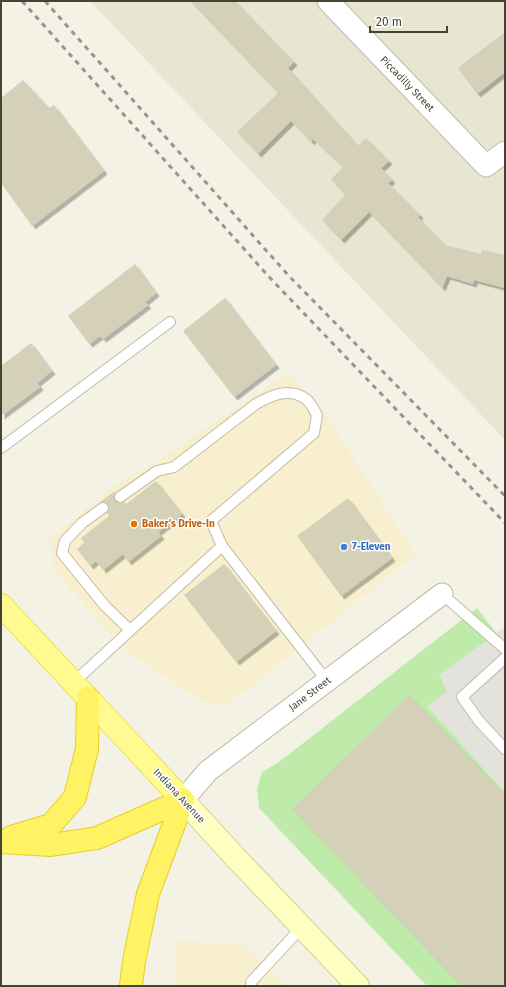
<svg xmlns="http://www.w3.org/2000/svg" width="506" height="987" font-family="'Fira Sans',sans-serif">
	<style>
		.residential { fill: #e7e6d2 }
		.commercial { fill: #f7efce }
		.green { fill: #beeaaa }
		.parking { fill: #e3e2dd }
		.building { fill: #d5d1b9; filter: url(#shadow) }
		.lines { fill: none; stroke-linecap: round; stroke-linejoin: round }
		.lane-casing { stroke: #bfbda6; stroke-width: 12 }
		.street-casing { stroke: #bfbda6; stroke-width: 23 }
		.secondary-casing { stroke: #d2d18f; stroke-width: 24 }
		.primary-casing { stroke: #e9e25c; stroke-width: 24 }
		.highway-casing { stroke: #e5cf2c; stroke-width: 24 }
		.lane { stroke: #fff; stroke-width: 10 }
		.street { stroke: #fff; stroke-width: 21 }
		.secondary { stroke: #ffffc2; stroke-width: 22 }
		.primary { stroke: #fffb91; stroke-width: 22 }
		.highway { stroke: #fff263; stroke-width: 22 }
		.rail { stroke: #959595; stroke-width: 3; stroke-dasharray: 5 5; stroke-linecap: butt }
		.food-dot { fill: #e8710a; stroke: #fff; stroke-width: 1.5 }
		.shop-dot { fill: #3f7fe0; stroke: #fff; stroke-width: 1.5 }
		.labels { text-anchor: middle; dominant-baseline: central; stroke-width: 3; stroke-linejoin: round; paint-order: stroke }
		.street-label { font-size: 10px; fill: #454334; stroke: #fff }
		.food-label { font-size: 10px; font-weight: bold; fill: #c56008; stroke: #fff; text-anchor: start }
		.shop-label { font-size: 10px; font-weight: bold; fill: #366cbe; stroke: #fff; text-anchor: start }
	</style>
	<defs>
		<filter id="shadow"><feDropShadow dx="3.5" dy="3.5" stdDeviation="0" flood-color="#0004"/></filter>
	</defs>
	<rect width="100%" height="100%" fill="#f3f2e4"/>
	<path class="residential" d="M90,1H505V440Z"/>
	<g class="commercial">
		<path d="M287,374L317,402L416,554L227,706L202,701L131,655L55,573L49,539L118,483L154,463Z"/>
		<path d="M177,941L245,945L284,986H175Z"/>
	</g>
	<path class="green" d="M477,608L497,634L440,675L447,692L427,706L505,792V986H427L259,808L257,789L262,772L279,762Z"/>
	<path class="parking" d="M505,627V792L427,706L447,692L439,675Z"/>
	<g class="building">
		<path d="M190,1H235L294,62L288,68L358,146L366,138L389,161L381,168L392,180L388,183L420,215L418,217L445,245L481,254L482,250L505,255V288L474,280L473,284L447,276L442,288L369,212L341,240L322,220L345,195L331,179L343,167L313,139L311,142L291,121L258,154L237,132L278,93Z"/>
		<path d="M505,32V72L477,94L458,68Z"/>
		<path d="M23,80L49,108L54,105L104,171L32,226L1,183V98Z"/>
		<path d="M135,264L156,293L145,302L148,305L103,339L100,336L89,344L68,316Z"/>
		<path d="M225,298L276,365L234,397L183,331Z"/>
		<path d="M31,343L52,371L37,383L40,387L1,416V366Z"/>
		<path d="M156,481L182,514L158,532L161,536L128,562L123,554L103,570L96,561L90,566L77,549L84,543L81,538L109,516L107,513L109,510L108,505L105,502H100L115,491L114,497L115,501L120,503L124,502L126,504Z"/>
		<path d="M348,498L392,558L341,596L297,536Z"/>
		<path d="M224,564L276,631L236,662L184,595Z"/>
		<path d="M409,695L505,795V986H462L292,809Z"/>
	</g>
	<g class="lines">
		<g class="lane-casing">
			<g id="lane">
				<path d="M1,448L170,322"/>
				<path d="M120,497L157,471L174,467L256,404C272,395 289,387 306,399C311,403 314,410 317,415L314,433L211,521L222,546"/>
				<path d="M103,508L82,523L65,541L62,553L105,606L130,630"/>
				<path d="M442,594L505,649"/>
				<path d="M505,658L462,697L479,721L505,749"/>
				<path d="M73,683L222,546L327,681"/>
				<path d="M251,986V982L302,927"/>
			</g>
		</g>
		<g class="street-casing">
			<g id="street">
				<path d="M328,1L486,166L505,152"/>
				<path d="M183,800L208,771L442,594"/>
			</g>
		</g>
		<g class="secondary-casing">
			<path id="secondary" d="M183,800L235,857L358,986"/>
		</g>
		<g class="primary-casing">
			<path id="primary" d="M1,605L183,800"/>
		</g>
		<g class="highway-casing">
			<g id="highway">
				<path d="M11,837L51,825L75,797L87,749L88,698"/>
				<path d="M1,842L51,845L97,838L183,800"/>
				<path d="M131,986L134,961L148,894L183,800"/>
			</g>
		</g>
		<use href="#lane" class="lane"/>
		<use href="#street" class="street"/>
		<use href="#secondary" class="secondary"/>
		<use href="#primary" class="primary"/>
		<use href="#highway" class="highway"/>
		<g class="rail">
			<path d="M22,1L271,279L505,523"/>
			<path d="M45,1L288,275L505,496"/>
		</g>
	</g>
	<circle class="food-dot" cx="134" cy="524" r="4"/>
	<circle class="shop-dot" cx="344" cy="547" r="4"/>
	<g class="labels">
		<g class="street-label">
			<text transform="translate(407 84) rotate(46)">Piccadilly Street</text>
			<text transform="translate(310 694) rotate(-37)">Jane Street</text>
			<text transform="translate(179 796) rotate(47)">Indiana Avenue</text>
		</g>
		<g class="food-label">
			<text x="142" y="524">Baker's Drive-In</text>
		</g>
		<g class="shop-label">
			<text x="352" y="547">7-Eleven</text>
		</g>
	</g>
	<rect width="506" height="987" fill="none" stroke="#454334" stroke-width="4"/>
	<path d="M370 26v6h77v-6" fill="none" stroke="#454334" stroke-width="2"/>
	<text x="376" y="26" font-size="12" fill="#454334" stroke="#ffffff" stroke-width="3" paint-order="stroke">20 m</text>
</svg>
